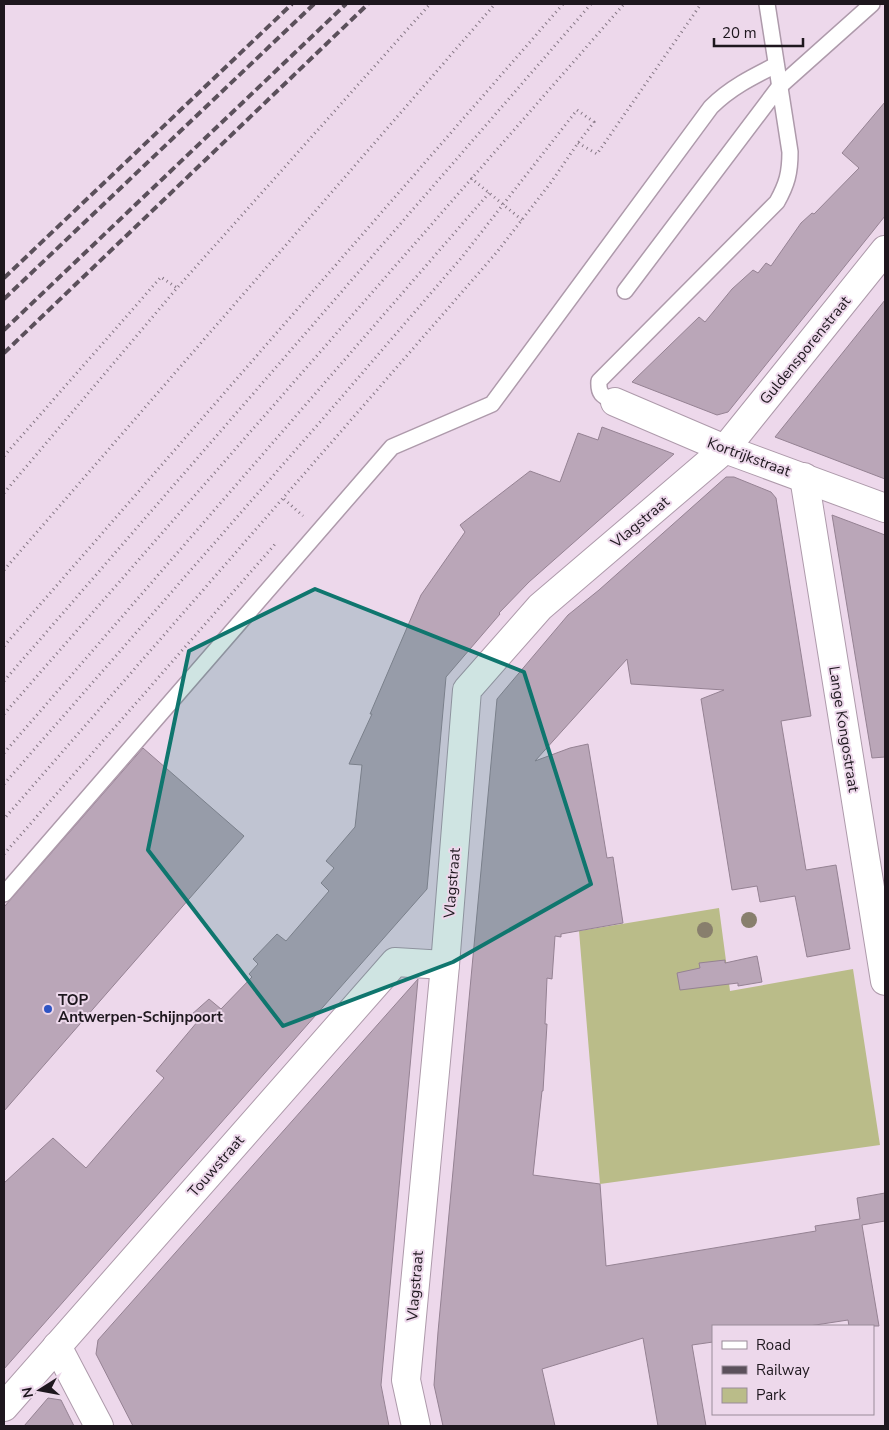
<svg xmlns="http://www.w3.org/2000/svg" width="889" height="1430" font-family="'Nunito Sans',sans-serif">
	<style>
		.green { fill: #babc89 }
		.building { fill: #baa6b8; stroke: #958293 }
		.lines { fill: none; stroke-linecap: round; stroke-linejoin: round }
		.service-casing { stroke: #ae9aab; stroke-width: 18 }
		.minor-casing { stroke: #ae9aab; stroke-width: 30 }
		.path { stroke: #857784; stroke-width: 3; stroke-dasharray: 1 4; stroke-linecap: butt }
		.service { stroke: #fff; stroke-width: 15 }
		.minor { stroke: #fff; stroke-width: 28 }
		.rail { stroke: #5b505b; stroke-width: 4; stroke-dasharray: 8 4; stroke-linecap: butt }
		.tree { fill: #887f6d }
		.marked { fill: #0f766e; fill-opacity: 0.2; stroke: #0f766e; stroke-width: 4; stroke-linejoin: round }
		.poi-dot { fill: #2e54c3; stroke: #edd8eb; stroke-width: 2 }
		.labels { text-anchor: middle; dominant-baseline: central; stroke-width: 4; stroke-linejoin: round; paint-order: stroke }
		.street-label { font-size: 15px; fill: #1e171e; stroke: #edd8eb }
		.poi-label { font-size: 15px; font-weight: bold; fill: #1e171e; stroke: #edd8eb; text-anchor: start }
	</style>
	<rect width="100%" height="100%" fill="#edd8eb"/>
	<path class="green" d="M719,908L730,991L853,969L880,1145L600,1184L579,931Z"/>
	<g class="building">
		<path d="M885,102V216L728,412L717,415L632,382L699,317L705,322L732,289L753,270L758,273L766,263L771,266L801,223L812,213L814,214L859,168L842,153Z"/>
		<path d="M885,300V479L775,437Z"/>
		<path d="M602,427L674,454L529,582L499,613L500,614L446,677L427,889L4,1369V1183L53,1138L86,1168L164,1078L156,1071L198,1021L191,1015L209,999L221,1009L252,977L249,974L258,964L253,959L277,934L286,941L329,891L321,883L334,868L326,861L355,827L362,765L349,764L372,714H370L421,595L465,532L460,525L530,471L560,482L578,433L598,440Z"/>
		<path d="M726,477H734L771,492L776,498L811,716L781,721L806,870L836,865L850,949L807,957L795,896L760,902L757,886L732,890L701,699L724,690L631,684L627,659L535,761L570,748L588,744L607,858L613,857L623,923L561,934V937L555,936L552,979L547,978L545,1024H547L543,1091H542L533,1175L600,1184L606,1266L816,1231L815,1226L860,1219L857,1198L885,1193V1221L862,1225L879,1326H849L848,1320L809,1326H713V1342L692,1345L706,1426H658L643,1338L542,1369L555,1426H443L434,1385L438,1332L497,699L568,615L599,590Z"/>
		<path d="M832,515L885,535V757L872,758Z"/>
		<path d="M143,748L244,836L4,1111V907Z"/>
		<path d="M757,956L762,982L738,986V983L680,990L677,973L700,968L699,963L725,960V963Z"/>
		<path d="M418,979L381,1385L389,1426H133L96,1354L98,1340Z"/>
		<path d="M48,1398L61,1400L74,1426H24Z"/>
	</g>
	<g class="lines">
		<g class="service-casing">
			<g id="service">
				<path d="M625,291L779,87L872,4"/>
				<path d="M615,402C603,396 598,395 599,381L777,202C787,184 790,173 790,152L767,4"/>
				<path d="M4,894L392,447L492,404L711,107C730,88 752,77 776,65"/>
			</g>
		</g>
		<g class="minor-casing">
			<g id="minor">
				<path d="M615,402L725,449L885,508"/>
				<path d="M804,477L885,981"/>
				<path d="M57,1346L99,1426"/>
				<path d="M4,1407L395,962L445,965"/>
				<path d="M416,1426L406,1380L445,965L467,690L540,607L725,449L885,250"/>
			</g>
		</g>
		<g class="path">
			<path d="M578,143L597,154L701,4"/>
			<path d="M471,178L522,220"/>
			<path d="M4,456L161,277L177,288"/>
			<path d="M4,493L177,288L430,4"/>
			<path d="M284,499L303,516"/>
			<path d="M4,570L495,4"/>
			<path d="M4,646L563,4"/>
			<path d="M4,681L591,4"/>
			<path d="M4,714L624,4"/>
			<path d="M4,753L489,193"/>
			<path d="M4,784L327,414L462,257L577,110L594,122L578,143L552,181L497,252L4,819"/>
			<path d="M4,854L276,543"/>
		</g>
		<use href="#service" class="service"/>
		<use href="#minor" class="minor"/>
		<g class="rail">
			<path d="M4,278L292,4"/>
			<path d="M4,299L314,4"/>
			<path d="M4,330L346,4"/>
			<path d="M4,353L368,4"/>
		</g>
	</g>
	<g class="tree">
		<circle cx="749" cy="920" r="8"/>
		<circle cx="705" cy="930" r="8"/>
	</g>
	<path class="marked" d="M315,589L524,672L591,884L453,962L283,1026L148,850L189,651Z"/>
	<circle class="poi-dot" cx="48" cy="1009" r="5"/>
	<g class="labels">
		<g class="street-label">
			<text transform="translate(805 350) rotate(-51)">Guldensporenstraat</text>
			<text transform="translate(749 457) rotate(20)">Kortrijkstraat</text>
			<text transform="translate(640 522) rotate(-40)">Vlagstraat</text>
			<text transform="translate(844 729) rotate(81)">Lange Kongostraat</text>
			<text transform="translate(452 883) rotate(-85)">Vlagstraat</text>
			<text transform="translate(216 1166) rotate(-49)">Touwstraat</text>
			<text transform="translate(415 1286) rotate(-85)">Vlagstraat</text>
		</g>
		<g class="poi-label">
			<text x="58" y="1000">TOP<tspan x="58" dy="17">Antwerpen-Schijnpoort</tspan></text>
		</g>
	</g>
	<rect width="889" height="1430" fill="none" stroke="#1e171e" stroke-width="10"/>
	<rect x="712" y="1325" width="162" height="90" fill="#edd8eb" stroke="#9a8b99"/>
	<rect x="722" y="1341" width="25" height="8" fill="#ffffff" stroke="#9a8b99"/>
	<text x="756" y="1350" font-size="15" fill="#1e171e">Road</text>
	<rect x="722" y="1366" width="25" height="8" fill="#5b505b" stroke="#9a8b99"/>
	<text x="756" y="1375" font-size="15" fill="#1e171e">Railway</text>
	<rect x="722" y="1388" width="25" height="15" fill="#babc89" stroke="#9a8b99"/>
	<text x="756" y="1400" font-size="15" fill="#1e171e">Park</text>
	<g transform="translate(40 1390) rotate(259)" stroke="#edd8eb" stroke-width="4" paint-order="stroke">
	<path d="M0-4L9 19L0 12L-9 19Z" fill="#1e171e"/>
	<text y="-8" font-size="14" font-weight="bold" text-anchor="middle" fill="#1e171e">N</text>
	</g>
	<path d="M714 38v8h89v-8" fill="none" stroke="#1e171e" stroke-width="2.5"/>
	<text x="722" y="38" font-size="15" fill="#1e171e" stroke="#edd8eb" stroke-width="4" paint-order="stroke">20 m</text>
</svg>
